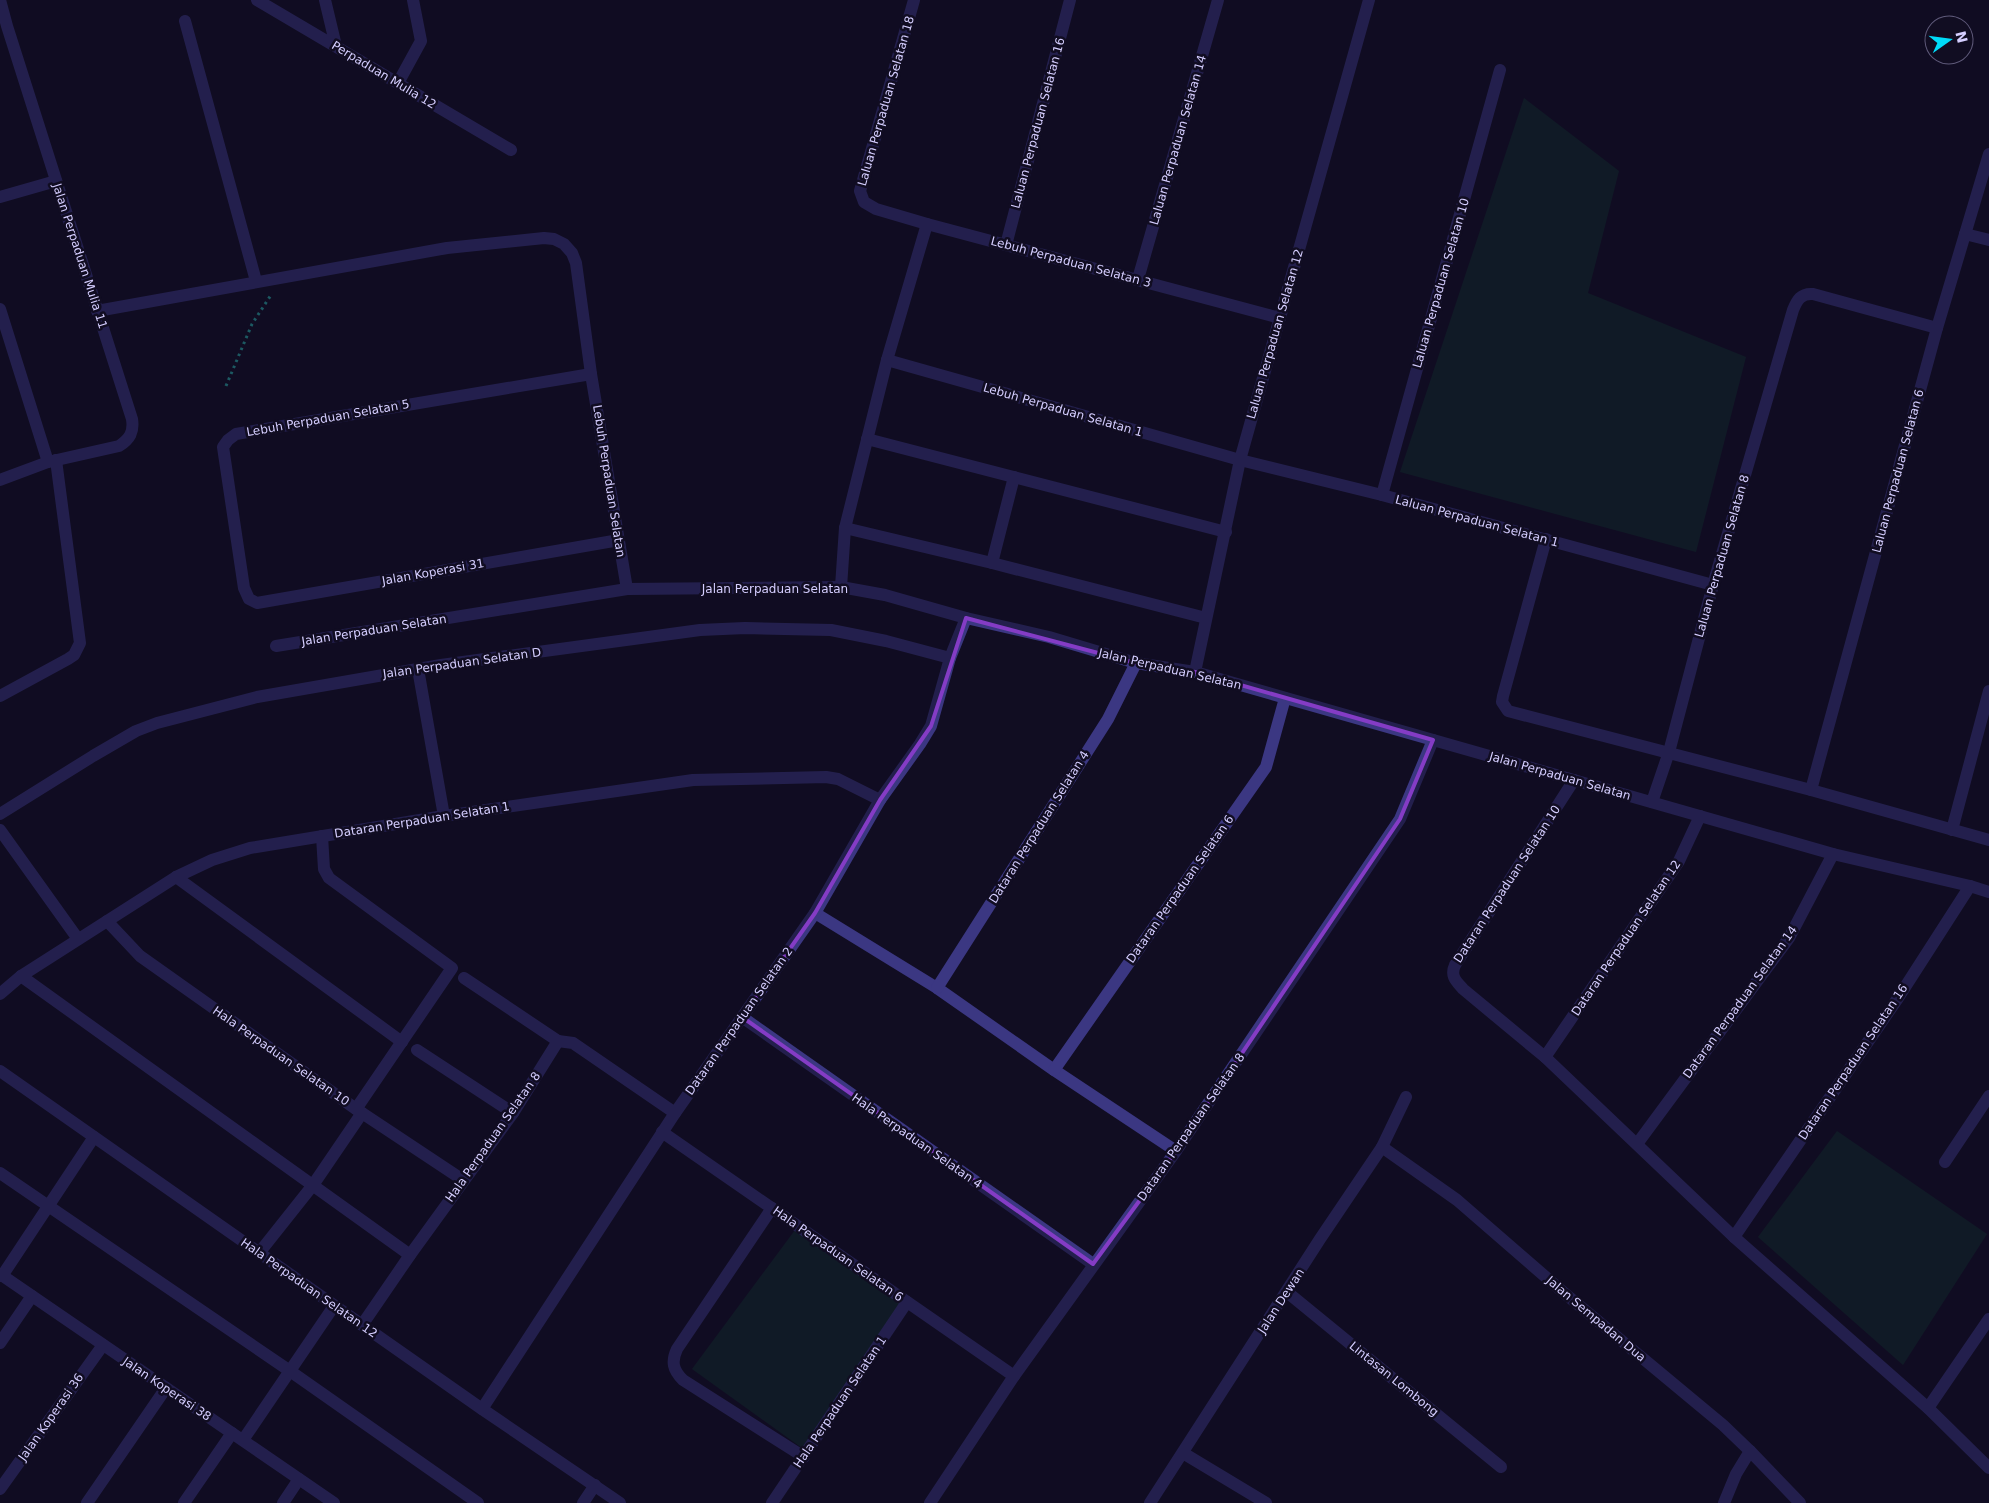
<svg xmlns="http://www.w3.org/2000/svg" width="1989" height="1503" font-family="'DejaVu Sans',sans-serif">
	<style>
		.green { fill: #102c2c }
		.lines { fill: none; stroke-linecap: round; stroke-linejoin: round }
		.path { stroke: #2bb6b0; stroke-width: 3; stroke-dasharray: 2.5 4; stroke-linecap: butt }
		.minor { stroke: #3b3782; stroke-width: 12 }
		.marked { fill: none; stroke: #843cc5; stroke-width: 4; stroke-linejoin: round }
		.labels { text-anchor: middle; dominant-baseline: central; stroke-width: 5; stroke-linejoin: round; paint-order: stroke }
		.street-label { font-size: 12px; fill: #d5ceff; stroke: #110d22 }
	</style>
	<rect width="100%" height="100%" fill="#110d22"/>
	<g class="green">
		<path d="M1524,98L1619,171L1588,293L1746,357L1696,552L1400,472Z"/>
		<path d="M1837,1131L1987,1234L1903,1365L1758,1237Z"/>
		<path d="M798,1226L903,1303L802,1448L692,1369Z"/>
	</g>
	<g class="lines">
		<path class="path" d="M226,386L252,324L271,295"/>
		<g class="minor">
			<path d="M257,0L511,150"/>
			<path d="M325,0L336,46"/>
			<path d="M914,0L860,191L864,202L876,209L927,224L1280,318"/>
			<path d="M185,21L256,281"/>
			<path d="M398,83L421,41L413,0"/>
			<path d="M0,197L56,181"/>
			<path d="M1965,234L1989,240"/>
			<path d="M1006,245L1070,0"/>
			<path d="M1138,279L1218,0"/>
			<path d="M0,309L48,462"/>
			<path d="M97,311L447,248L544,238L554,239L564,244L572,253L576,263L591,374L627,589"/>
			<path d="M887,360L1240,460L1382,495L1713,585"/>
			<path d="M591,374L236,434L228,440L223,447L244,588L249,599L257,603L619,540"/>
			<path d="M867,439L1226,532"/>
			<path d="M0,480L48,462L119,446C130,439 134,432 132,419L7,26L0,0"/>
			<path d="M1382,495L1500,70"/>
			<path d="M845,528L992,563L1206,618"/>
			<path d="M1546,539L1503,696L1502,702L1508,711L1811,790L1989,840"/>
			<path d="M992,563L1014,477"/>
			<path d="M841,587L845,528L887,360L927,224"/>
			<path d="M276,646L627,589L841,587L885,595L966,618L1049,637L1136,663L1195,672L1833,854L1970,886L1989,892"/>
			<path d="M418,669L444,816"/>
			<path d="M1195,672L1240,460L1369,0"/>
			<path d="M0,696L68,659L74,655L80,643L56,460"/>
			<path d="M1574,780L1455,965C1450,976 1456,981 1463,989L1545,1057L1734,1237L1928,1408L1989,1468"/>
			<path d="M1811,790L1937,328L1989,154"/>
			<path d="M1652,802L1669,752L1713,585L1793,310C1797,300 1801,293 1813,294L1937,328"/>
			<path d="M0,814L93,756L136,731L157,723L257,697L441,665L700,630L745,628L831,630L886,641L950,658"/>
			<path d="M0,830L78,939"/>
			<path d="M1952,830L1989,691"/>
			<path d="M322,836L324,869L329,878L452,968L356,1109"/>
			<path d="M176,877L402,1042"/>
			<path d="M815,913L937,988L1054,1070L1176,1151"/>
			<path d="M107,921L140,956L356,1109L463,1180"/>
			<path d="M21,976L410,1255"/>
			<path d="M937,988L1108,719L1136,663"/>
			<path d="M0,994L21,976L176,877L212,860L250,848L444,816L693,780L826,777L838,779L880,800"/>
			<path d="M742,1017L1093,1264"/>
			<path d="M558,1041L573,1043L675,1113"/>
			<path d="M417,1050L513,1113"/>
			<path d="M1545,1057L1679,861L1700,816"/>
			<path d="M1054,1070L1266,767L1285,698"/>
			<path d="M0,1071L482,1409L620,1503"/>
			<path d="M662,1132L1014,1376"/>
			<path d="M1637,1144L1789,938L1833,854"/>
			<path d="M1382,1147L1457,1200L1563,1292L1723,1425L1750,1451L1800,1503"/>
			<path d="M1945,1162L1989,1096"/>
			<path d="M0,1173L290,1371L478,1503"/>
			<path d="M772,1208L677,1349C671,1362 673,1370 683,1380L804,1457"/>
			<path d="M1734,1237L1898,998L1970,886"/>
			<path d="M259,1253L313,1185L362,1113"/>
			<path d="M0,1274L334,1503"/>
			<path d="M2,1276L94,1137"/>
			<path d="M1287,1292L1501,1467"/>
			<path d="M362,1325L410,1255L513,1113L558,1041L464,978"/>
			<path d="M0,1343L32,1296"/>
			<path d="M1928,1408L1989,1319"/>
			<path d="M482,1409L675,1113L815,913L880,800L920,744L931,726L950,658L966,618"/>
			<path d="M243,1440L334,1306"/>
			<path d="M1183,1453L1266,1503"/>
			<path d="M0,1489L103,1345"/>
			<path d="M87,1503L166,1388"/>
			<path d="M184,1503L232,1433"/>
			<path d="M283,1503L299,1479"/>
			<path d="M583,1503L595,1485"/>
			<path d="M772,1503L907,1302"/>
			<path d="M930,1503L1014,1376L1176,1151L1400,819L1433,740"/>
			<path d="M1150,1503L1320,1239L1382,1147L1406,1097"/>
			<path d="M1724,1503L1736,1474L1750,1451"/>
		</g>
	</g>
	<path d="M0 0H1989V1503H0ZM966,618L1136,663L1195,672L1433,740L1400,819L1176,1151L1093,1264L742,1017L815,913L880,800L931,726Z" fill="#110d22" fill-opacity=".55" fill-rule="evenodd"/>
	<path class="marked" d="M966,618L1136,663L1195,672L1433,740L1400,819L1176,1151L1093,1264L742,1017L815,913L880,800L931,726Z"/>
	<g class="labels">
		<g class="street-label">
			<text transform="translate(384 75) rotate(31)">Perpaduan Mulia 12</text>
			<text transform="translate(886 101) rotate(-74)">Laluan Perpaduan Selatan 18</text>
			<text transform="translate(1038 123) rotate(-75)">Laluan Perpaduan Selatan 16</text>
			<text transform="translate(1178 140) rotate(-74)">Laluan Perpaduan Selatan 14</text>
			<text transform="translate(80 256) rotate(72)">Jalan Perpaduan Mulia 11</text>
			<text transform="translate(1071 262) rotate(15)">Lebuh Perpaduan Selatan 3</text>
			<text transform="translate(1441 283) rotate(-74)">Laluan Perpaduan Selatan 10</text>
			<text transform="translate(1275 334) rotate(-74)">Laluan Perpaduan Selatan 12</text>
			<text transform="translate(1063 410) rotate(16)">Lebuh Perpaduan Selatan 1</text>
			<text transform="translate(328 418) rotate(-10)">Lebuh Perpaduan Selatan 5</text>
			<text transform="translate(1898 471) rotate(-75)">Laluan Perpaduan Selatan 6</text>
			<text transform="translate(609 481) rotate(81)">Lebuh Perpaduan Selatan</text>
			<text transform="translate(1477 521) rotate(15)">Laluan Perpaduan Selatan 1</text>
			<text transform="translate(1722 556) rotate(-74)">Laluan Perpaduan Selatan 8</text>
			<text transform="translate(433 572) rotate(-10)">Jalan Koperasi 31</text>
			<text x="775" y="589">Jalan Perpaduan Selatan</text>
			<text transform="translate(374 630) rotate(-9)">Jalan Perpaduan Selatan</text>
			<text transform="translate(462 663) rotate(-8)">Jalan Perpaduan Selatan D</text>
			<text transform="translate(1170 669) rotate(13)">Jalan Perpaduan Selatan</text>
			<text transform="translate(1560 776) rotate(16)">Jalan Perpaduan Selatan</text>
			<text transform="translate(422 820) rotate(-9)">Dataran Perpaduan Selatan 1</text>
			<text transform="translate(1039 827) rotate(-58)">Dataran Perpaduan Selatan 4</text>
			<text transform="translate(1507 884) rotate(-57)">Dataran Perpaduan Selatan 10</text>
			<text transform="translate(1180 889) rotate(-55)">Dataran Perpaduan Selatan 6</text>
			<text transform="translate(1626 938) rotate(-56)">Dataran Perpaduan Selatan 12</text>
			<text transform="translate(1740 1002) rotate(-54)">Dataran Perpaduan Selatan 14</text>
			<text transform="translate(739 1021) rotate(-55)">Dataran Perpaduan Selatan 2</text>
			<text transform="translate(281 1056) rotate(35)">Hala Perpaduan Selatan 10</text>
			<text transform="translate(1853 1062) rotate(-56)">Dataran Perpaduan Selatan 16</text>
			<text transform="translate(1191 1127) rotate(-55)">Dataran Perpaduan Selatan 8</text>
			<text transform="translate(493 1137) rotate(-55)">Hala Perpaduan Selatan 8</text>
			<text transform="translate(917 1141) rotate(35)">Hala Perpaduan Selatan 4</text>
			<text transform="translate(838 1254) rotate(35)">Hala Perpaduan Selatan 6</text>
			<text transform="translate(309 1288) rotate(35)">Hala Perpaduan Selatan 12</text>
			<text transform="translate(1281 1301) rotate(-57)">Jalan Dewan</text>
			<text transform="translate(1596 1319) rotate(40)">Jalan Sempadan Dua</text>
			<text transform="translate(1394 1379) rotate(39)">Lintasan Lombong</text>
			<text transform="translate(167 1389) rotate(34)">Jalan Koperasi 38</text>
			<text transform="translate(840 1402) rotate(-56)">Hala Perpaduan Selatan 1</text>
			<text transform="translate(51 1417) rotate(-55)">Jalan Koperasi 36</text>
		</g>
	</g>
	<g transform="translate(1949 40) rotate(76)"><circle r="24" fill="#110d22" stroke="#5f5a7a"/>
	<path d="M0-4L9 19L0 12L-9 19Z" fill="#00dbf9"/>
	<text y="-8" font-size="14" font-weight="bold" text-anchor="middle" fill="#d5ceff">N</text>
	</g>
</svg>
